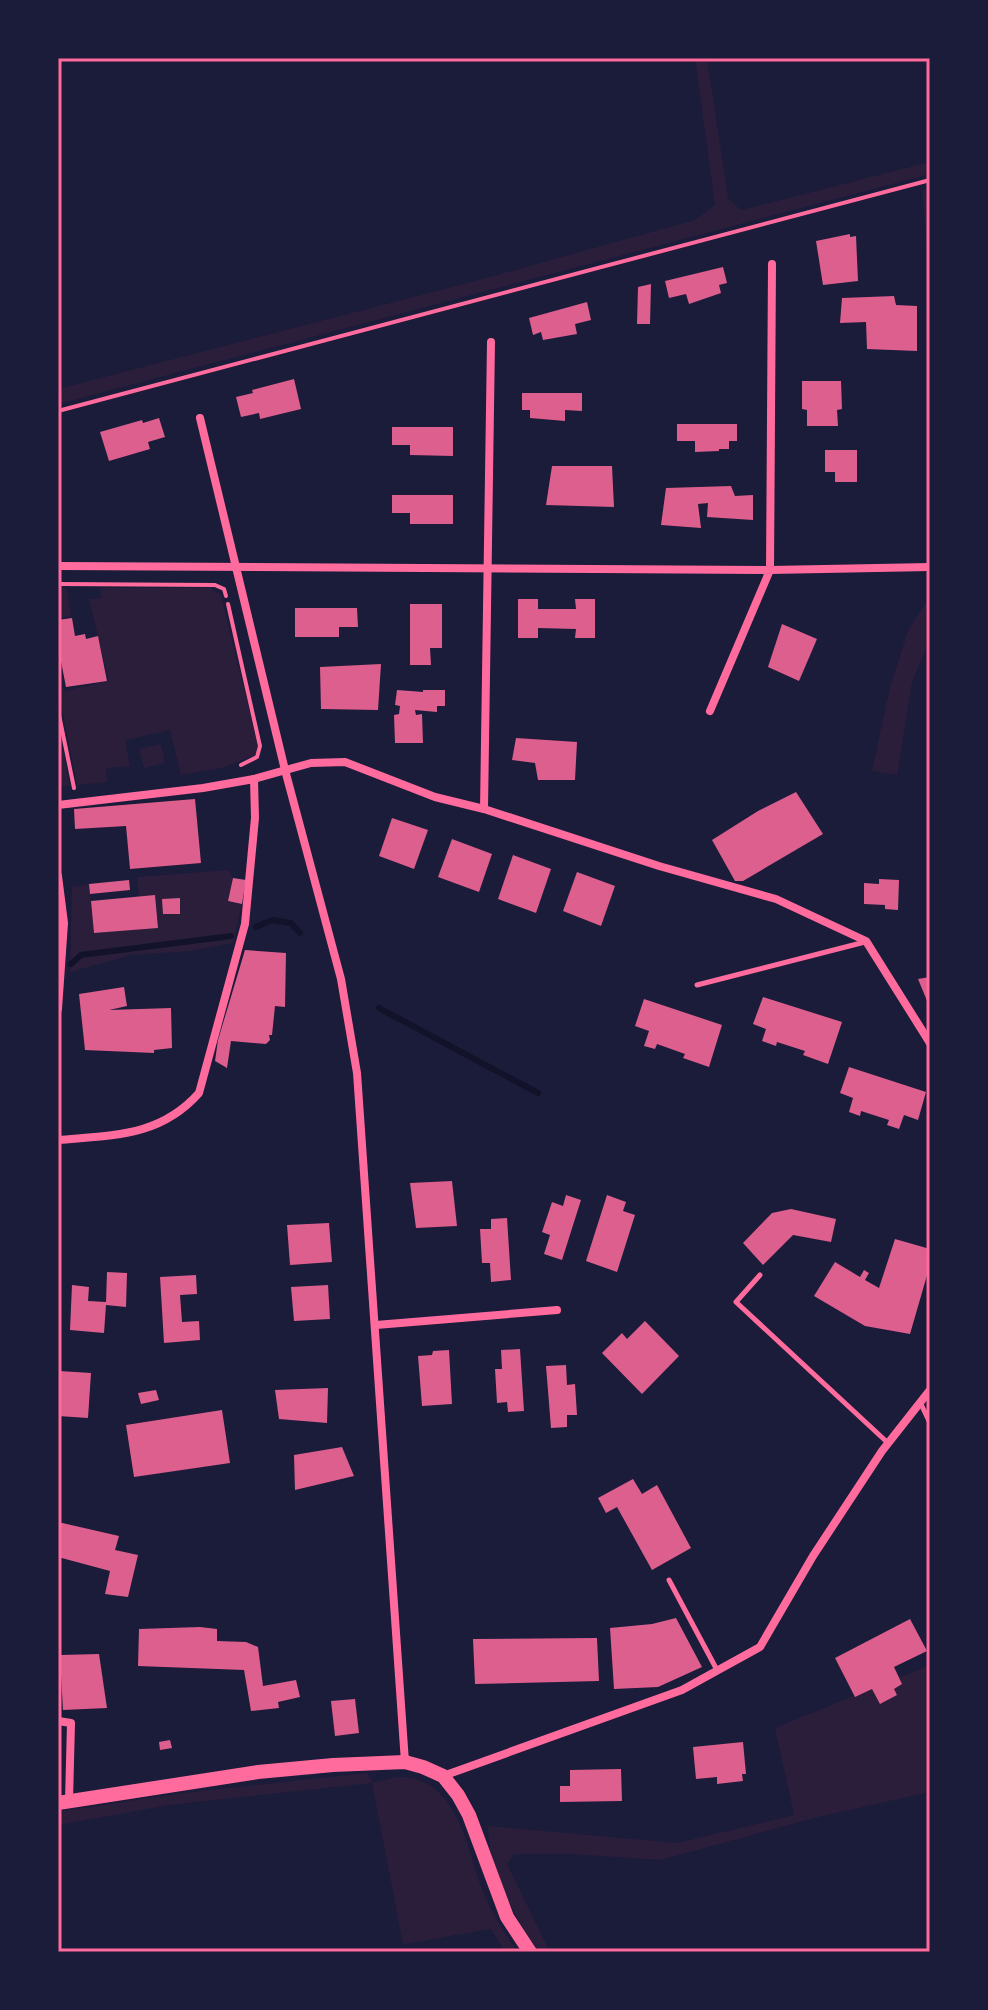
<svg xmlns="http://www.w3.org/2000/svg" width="988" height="2010" font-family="Cabin,sans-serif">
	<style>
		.green { fill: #2a1e3b }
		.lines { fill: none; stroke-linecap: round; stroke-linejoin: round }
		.stream { stroke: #12122b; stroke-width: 6 }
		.building { fill: #dd5f8e }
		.path { stroke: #ff6b9d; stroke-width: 4 }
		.service { stroke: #ff6b9d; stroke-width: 5 }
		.minor { stroke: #ff6b9d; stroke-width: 8 }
		.tertiary { stroke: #ff6b9d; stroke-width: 14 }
		.neatline { fill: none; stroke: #ff6b9d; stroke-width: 3 }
	</style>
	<rect width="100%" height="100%" fill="#1b1b3a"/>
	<g class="green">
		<path d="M695,58H707L728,198L741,210L930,162V174L58,404V389L468,283L695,220L715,205Z"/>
		<path d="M930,188V279L922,190Z"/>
		<path d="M58,587L67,589L71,616L58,619Z"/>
		<path d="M100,588H210L221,595L258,746L255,755L222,768L181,775L170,730L125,740L130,766L106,768L107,782L77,785L58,690V663L64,691L109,681L89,599L102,598Z"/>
		<path d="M930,596V639L912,682L897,775L872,771L890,687L908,631Z"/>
		<path d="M58,727L70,786L58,787Z"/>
		<path d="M161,744L165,763L144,768L139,749Z"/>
		<path d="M229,870L233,878L228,901L242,904L233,943L190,951L132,955L70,972L72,887L89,884L95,933L158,928L155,896L139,897L137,877Z"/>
		<path d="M930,1665V1792L818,1817L661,1860L572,1854H514L507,1864L550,1952H539C513,1913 489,1873 488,1826L677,1843L794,1815L775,1728Z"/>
		<path d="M367,1773L373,1783C382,1781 394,1777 403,1777C454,1779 467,1843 479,1881C488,1906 502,1930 518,1952H505L491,1929L403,1944L372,1783L169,1805L58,1825V1812L182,1793Z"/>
	</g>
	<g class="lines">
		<g class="stream">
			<path d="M256,927L272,920L291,923L300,933"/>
			<path d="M71,964L81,955L231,936"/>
			<path d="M379,1008L538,1093"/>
		</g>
	</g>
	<g class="building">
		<path d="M850,234V237L856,236L858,281L823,285L816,241Z"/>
		<path d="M723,267L727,283L719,285L721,293L689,304L686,294L669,298L665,281Z"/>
		<path d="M651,284L650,324H637L638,287Z"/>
		<path d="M894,296L896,305L917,306V351L867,349L866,322L840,323L842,298Z"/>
		<path d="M587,302L591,320L575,324L577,334L543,340L541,332L533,335L529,318Z"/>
		<path d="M294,379L301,409L260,419L259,413L241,417L236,397L253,393L252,390Z"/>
		<path d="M802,381H841L842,409L837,410L838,426H807V410L802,409Z"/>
		<path d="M522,393H582V411L565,410V421L530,418V410H522Z"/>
		<path d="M159,418L165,437L148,442L150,449L109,461L100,432L142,420L143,423Z"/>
		<path d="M677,424H737V441H729V449H719V451L695,452V441H677Z"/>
		<path d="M392,427H453V456L410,455V445H392Z"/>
		<path d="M825,450H857V482H835V472H825Z"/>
		<path d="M552,466H612L614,507L546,505Z"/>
		<path d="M731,486L735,496L753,495V520L707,517L708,503L698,504L701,528L661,525L666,488Z"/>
		<path d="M392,495H453V524H410V513H392Z"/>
		<path d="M518,599H538V609H576L575,599H595V638H575L576,629L538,628V638H518Z"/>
		<path d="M410,604H442V648H430L431,665H410Z"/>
		<path d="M295,608H357L358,627H339V637H295Z"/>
		<path d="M72,618L75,636L85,634L86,639L98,636L107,681L66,687L58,646V620Z"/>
		<path d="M782,624L817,639L799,681L768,667Z"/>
		<path d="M381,664L378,710L321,709L320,667Z"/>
		<path d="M397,690L423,692V690H445V706H437V712L415,710L416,715L422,714L423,743H395L394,715L399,714L400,706L395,705Z"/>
		<path d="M516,738L577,742L575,780H538L535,763L512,760Z"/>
		<path d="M796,792L823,834L743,881H735L712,840L758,811Z"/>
		<path d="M195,799L201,863L130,869L126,826L75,829L74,809Z"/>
		<path d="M392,818L428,830L414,869L379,856Z"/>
		<path d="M452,839L492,854L479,892L438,877Z"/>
		<path d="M513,855L551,869L536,913L498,899Z"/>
		<path d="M577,872L615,886L601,926L563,911Z"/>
		<path d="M233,878L246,880L242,904L228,901Z"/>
		<path d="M879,879L899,880L898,910L885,909V905L864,904V883L879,884Z"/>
		<path d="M129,880L130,890L90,894L89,884Z"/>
		<path d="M155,895L158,928L94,933L91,901Z"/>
		<path d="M180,898V914H163L162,899Z"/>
		<path d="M245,950L286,953L285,1007L275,1006L272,1035H269L270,1040L266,1044L231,1041L227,1068L215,1061L218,1040Z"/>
		<path d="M930,977V1008L918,979Z"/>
		<path d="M124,987L127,1006L109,1010L171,1008L172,1048L154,1050V1053L85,1050L79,994Z"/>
		<path d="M763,997L842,1022L828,1064L803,1055L805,1051L777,1042L776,1046L762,1041L766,1029L753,1024Z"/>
		<path d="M644,999L722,1025L709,1067L683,1058L685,1054L657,1044L655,1049L644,1046L649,1031L635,1026Z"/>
		<path d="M849,1067L926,1092L918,1120L904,1115L899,1129L887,1125L889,1120L861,1111L860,1116L849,1112L853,1098L840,1093Z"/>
		<path d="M452,1181L457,1226L416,1228L410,1183Z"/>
		<path d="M566,1195L581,1200L562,1260L544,1254L550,1235L542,1232L552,1202L563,1206Z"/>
		<path d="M607,1195L626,1202L623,1211L635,1215L617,1272L586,1261Z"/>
		<path d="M791,1209L836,1219L831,1242L793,1235L763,1265L743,1243L772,1213Z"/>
		<path d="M507,1218L511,1280L491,1282L490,1263H482L480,1229H491V1219Z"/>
		<path d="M329,1223L332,1262L290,1265L287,1225Z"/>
		<path d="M895,1239L930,1249V1265L910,1334L865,1326L814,1296L835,1262L860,1277L864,1270L869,1273L865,1280L879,1288Z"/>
		<path d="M107,1272L127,1273L126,1307L106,1305L104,1333L70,1330L72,1285L89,1287L88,1301L106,1302Z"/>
		<path d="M196,1275L197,1294L180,1295L182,1322L199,1321L200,1340L164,1343L160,1277Z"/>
		<path d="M328,1285L330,1319L294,1321L291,1287Z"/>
		<path d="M645,1321L679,1356L642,1394L602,1353L622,1333L627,1339Z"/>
		<path d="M520,1349L524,1411L508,1412L507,1402L497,1403L495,1369H502L501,1350Z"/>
		<path d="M449,1350L452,1404L422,1406L418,1356L432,1355L433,1351Z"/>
		<path d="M566,1365L567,1385L575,1384L577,1415H567V1427L551,1428L546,1366Z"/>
		<path d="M59,1371L91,1373L88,1418L58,1416Z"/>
		<path d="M328,1388L327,1423L279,1419L275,1390Z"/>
		<path d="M156,1390L159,1400L141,1404L138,1393Z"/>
		<path d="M222,1410L230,1463L134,1477L126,1425Z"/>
		<path d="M342,1447L354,1476L295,1490L294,1455Z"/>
		<path d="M633,1479L642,1494L657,1485L691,1548L652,1570L617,1507L606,1513L598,1498Z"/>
		<path d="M58,1522L119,1536L115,1550L138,1555L128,1597L105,1594L110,1571L58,1557Z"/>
		<path d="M676,1618L702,1667L658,1687L614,1689L610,1628L652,1624Z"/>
		<path d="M910,1619L927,1651L894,1667L902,1684L894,1689L897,1695L880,1704L872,1689L855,1697L835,1658Z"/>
		<path d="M200,1627L217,1629V1641L246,1642L258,1647L263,1686L296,1680L300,1697L278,1702L279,1708L251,1711L244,1670L138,1666L139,1629Z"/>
		<path d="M597,1638L599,1681L475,1684L473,1639Z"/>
		<path d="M99,1654L107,1708L63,1710L60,1655Z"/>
		<path d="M355,1699L359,1733L335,1736L331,1701Z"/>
		<path d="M170,1740L172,1748L160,1750L159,1742Z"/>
		<path d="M743,1742L746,1774H742L743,1781L717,1784V1777L696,1779L693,1747Z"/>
		<path d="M621,1769L622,1801L560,1802V1786H570V1770Z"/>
	</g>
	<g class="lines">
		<g class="path">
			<path d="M58,411L930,180"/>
			<path d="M58,584L215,585L224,589L226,596"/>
			<path d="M228,604L260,746L257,757L241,765"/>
			<path d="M58,710L74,788"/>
		</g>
		<g class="service">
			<path d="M697,985L865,942"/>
			<path d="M760,1275L736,1302L888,1443"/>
			<path d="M920,1402L930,1423"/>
			<path d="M669,1580L717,1670"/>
		</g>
		<g class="minor">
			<path d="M200,418L285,770L341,979L357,1073L405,1762"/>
			<path d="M58,566L770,570L930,567"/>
			<path d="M710,711L770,570L772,264"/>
			<path d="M58,805L203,788L254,779L311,763L345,762L435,797L484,809L659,866L776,899L866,941L930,1043"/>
			<path d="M484,809L491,342"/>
			<path d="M58,876L64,923L58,1009"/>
			<path d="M58,1140C113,1135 160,1137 199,1093L245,924L255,818L254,779"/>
			<path d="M376,1325L557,1310"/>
			<path d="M58,1721L71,1723L69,1801"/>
			<path d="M443,1776L682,1690L760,1647L813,1556L882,1451L930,1390"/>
		</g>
		<path class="tertiary" d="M58,1803L258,1772L333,1765L405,1762L423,1767L443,1776L458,1795L469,1815L507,1917L530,1952"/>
	</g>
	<rect width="988" height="2010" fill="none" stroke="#1b1b3a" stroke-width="120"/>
	<rect x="60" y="60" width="868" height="1890" class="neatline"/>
</svg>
